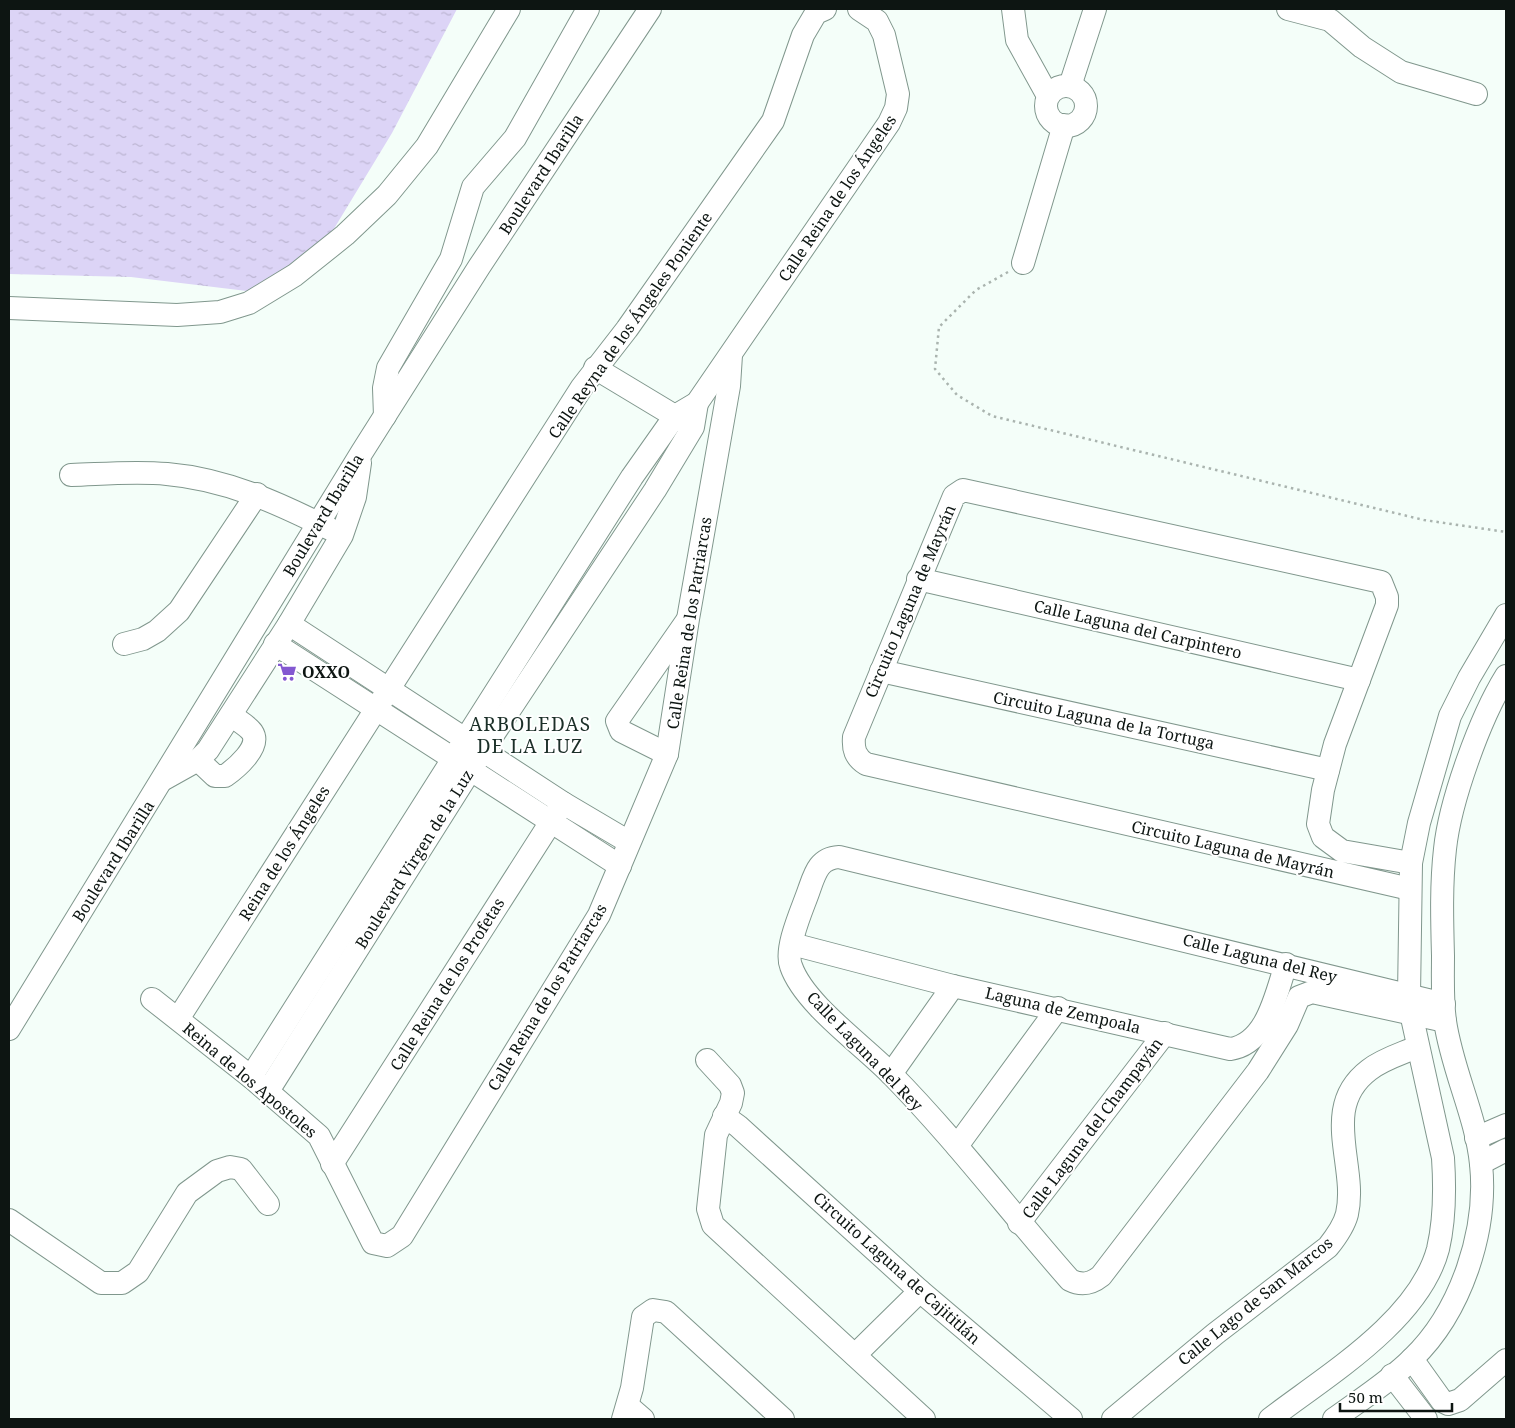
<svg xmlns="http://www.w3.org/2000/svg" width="1515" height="1428" font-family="'Noto Serif',serif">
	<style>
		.water { fill: url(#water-ripples) }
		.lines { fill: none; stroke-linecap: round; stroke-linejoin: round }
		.minor-casing { stroke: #80978d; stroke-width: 24 }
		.path { stroke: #aab4af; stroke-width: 2.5; stroke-dasharray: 2.5 4; stroke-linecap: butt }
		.minor { stroke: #fff; stroke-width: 22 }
		.labels { text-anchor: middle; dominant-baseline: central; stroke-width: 4; stroke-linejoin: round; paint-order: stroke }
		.street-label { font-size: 16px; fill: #0d1512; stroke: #fff }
		.poi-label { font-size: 16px; font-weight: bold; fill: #0d1512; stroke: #fff; text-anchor: start }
		.quarter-label { font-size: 19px; letter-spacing: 1px; fill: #1b2f28; stroke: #fff }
	</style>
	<defs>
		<pattern id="water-ripples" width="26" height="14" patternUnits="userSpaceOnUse" patternTransform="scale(1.25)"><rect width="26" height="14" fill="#dcd4f6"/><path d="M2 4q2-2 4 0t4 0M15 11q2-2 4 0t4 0" fill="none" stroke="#bcb5d2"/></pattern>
	</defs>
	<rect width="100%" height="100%" fill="#f4fef9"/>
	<path class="water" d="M9,9H457L392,133L332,232L255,292L131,277L9,274Z"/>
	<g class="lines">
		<g class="minor-casing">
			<g id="minor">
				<path d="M1013,9L1017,40L1048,96"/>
				<path d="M1288,9L1330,20L1362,47L1401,72L1476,94"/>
				<path d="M1070,86L1095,9"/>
				<circle cx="1066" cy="106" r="20"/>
				<path d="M1023,263L1064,125"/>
				<path d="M9,308L177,315L220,312L249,303L295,275L345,235L387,195L427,146L509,9"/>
				<path d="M595,368L688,424"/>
				<path d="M385,416L384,388L388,368L451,259L473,187L515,138L588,9"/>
				<path d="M71,475C103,474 135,471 167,474C226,479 278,503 330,529"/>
				<path d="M918,579L1359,680"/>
				<path d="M289,624L563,803L629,842"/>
				<path d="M124,644L143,639L157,631L179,611L257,494"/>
				<path d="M275,644L620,866"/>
				<path d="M881,671L1328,770"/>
				<path d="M667,754L621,731L617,721L686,622"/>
				<path d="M198,760L215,776H225C235,769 262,747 252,732C248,726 237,720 231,715"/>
				<path d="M164,779L198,760L208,750L289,624L342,535L355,497L360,463"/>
				<path d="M1410,889L866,764C855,757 853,749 854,737L954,496L963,490L1381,582L1387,597V605L1335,744L1323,790L1318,824L1323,837L1342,851L1411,863"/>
				<path d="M792,944L953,986L1230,1049C1267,1044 1276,994 1286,964"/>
				<path d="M152,999L251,1077L319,1136L373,1243L387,1246L402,1236L599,915L667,754L688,619L729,386L731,355"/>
				<path d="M1444,1004L839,857C819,858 815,873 809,890C803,908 784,948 791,966C804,1004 863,1045 891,1074C955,1139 1010,1212 1070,1280C1082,1286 1091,1284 1101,1276L1258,1071L1287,1025L1299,997L1312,992L1445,1021"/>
				<path d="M178,1019L582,387L627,329L773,121L803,35L816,13L825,9"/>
				<path d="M9,1029L362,452L479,267L650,9"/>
				<path d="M707,1060L730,1085L733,1093L731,1103L716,1135L708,1209L713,1225L924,1419"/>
				<path d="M891,1074L953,986"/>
				<path d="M251,1077L632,477L675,416L697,403L889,123L896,108L898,94L884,35L877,21L859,9"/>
				<path d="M268,1091L483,750L655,490L693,427L697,403"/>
				<path d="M724,1116L738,1126L920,1291L1071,1419"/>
				<path d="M1476,1138L1506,1125"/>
				<path d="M957,1146L1058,1008"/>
				<path d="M1481,1163L1506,1150"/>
				<path d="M332,1164L563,803"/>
				<path d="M9,1220L101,1283H122L138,1272L187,1193L217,1171L230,1167L241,1169L268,1204"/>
				<path d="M1019,1223L1165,1033"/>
				<path d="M855,1355L920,1291"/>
				<path d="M1412,1359L1442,1401L1448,1404L1460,1400L1506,1360"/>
				<path d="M1392,1375L1426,1419"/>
				<path d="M628,1406L643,1419"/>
				<path d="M623,1419L632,1388L643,1317L653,1310L666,1312L783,1419"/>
				<path d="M1113,1419L1215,1334L1328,1247C1336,1237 1344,1226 1347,1214C1358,1165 1319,1108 1369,1070C1383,1059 1401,1054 1417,1047"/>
				<path d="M1270,1419C1326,1376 1419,1321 1438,1249C1445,1219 1445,1188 1443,1158L1411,1013L1409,995L1411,863L1419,823L1450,716L1469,678L1506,615"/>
				<path d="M1334,1419C1360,1400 1389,1382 1412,1359C1461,1312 1488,1231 1481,1164C1476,1115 1452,1070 1445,1021C1442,1000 1443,977 1443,956C1442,920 1441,884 1445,849C1450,801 1480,718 1506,676"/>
			</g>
		</g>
		<path class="path" d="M1008,272L976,290L939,327L935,369L957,395L992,416L1424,520L1506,532"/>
		<use href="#minor" class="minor"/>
	</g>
	<defs>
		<g id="supermarket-bare" transform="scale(1.5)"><path d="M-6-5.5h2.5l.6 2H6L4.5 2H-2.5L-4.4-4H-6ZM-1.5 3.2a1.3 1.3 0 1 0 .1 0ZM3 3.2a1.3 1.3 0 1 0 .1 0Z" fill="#8358d1" stroke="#fff" stroke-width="2.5" paint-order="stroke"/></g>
	</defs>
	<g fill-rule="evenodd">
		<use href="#supermarket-bare" x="287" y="672"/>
	</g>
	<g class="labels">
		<g class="street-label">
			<text transform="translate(541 174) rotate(-57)">Boulevard Ibarilla</text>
			<text transform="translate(837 198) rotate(-56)">Calle Reina de los Ángeles</text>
			<text transform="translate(630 325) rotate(-55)">Calle Reyna de los Ángeles Poniente</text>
			<text transform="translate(323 515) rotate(-59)">Boulevard Ibarilla</text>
			<text transform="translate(910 601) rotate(-67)">Circuito Laguna de Mayrán</text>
			<text transform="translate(689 623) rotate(-81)">Calle Reina de los Patriarcas</text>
			<text transform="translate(1138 629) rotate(13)">Calle Laguna del Carpintero</text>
			<text transform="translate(1104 720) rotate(12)">Circuito Laguna de la Tortuga</text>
			<text transform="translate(1233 849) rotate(13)">Circuito Laguna de Mayrán</text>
			<text transform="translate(284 853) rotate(-58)">Reina de los Ángeles</text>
			<text transform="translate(414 859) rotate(-58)">Boulevard Virgen de la Luz</text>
			<text transform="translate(113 861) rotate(-58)">Boulevard Ibarilla</text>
			<text transform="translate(1260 958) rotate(14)">Calle Laguna del Rey</text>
			<text transform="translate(447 984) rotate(-58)">Calle Reina de los Profetas</text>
			<text transform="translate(547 997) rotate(-59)">Calle Reina de los Patriarcas</text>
			<text transform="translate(1063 1010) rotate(13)">Laguna de Zempoala</text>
			<text transform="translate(865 1051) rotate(46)">Calle Laguna del Rey</text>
			<text transform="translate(250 1080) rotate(40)">Reina de los Apostoles</text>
			<text transform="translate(1092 1128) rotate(-53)">Calle Laguna del Champayán</text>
			<text transform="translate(897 1268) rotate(42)">Circuito Laguna de Cajititlán</text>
			<text transform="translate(1255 1301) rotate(-39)">Calle Lago de San Marcos</text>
		</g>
		<g class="poi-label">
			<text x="302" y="672">OXXO</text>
		</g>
		<g class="quarter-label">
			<text x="530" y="724">ARBOLEDAS<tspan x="530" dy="22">DE LA LUZ</tspan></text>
		</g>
	</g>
	<rect width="1515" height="1428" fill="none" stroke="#0d1512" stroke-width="20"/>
	<path d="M1340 1403v8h112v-8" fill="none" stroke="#0d1512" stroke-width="2.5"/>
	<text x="1348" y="1403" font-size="15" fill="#0d1512" stroke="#ffffff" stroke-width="4" paint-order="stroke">50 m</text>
</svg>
